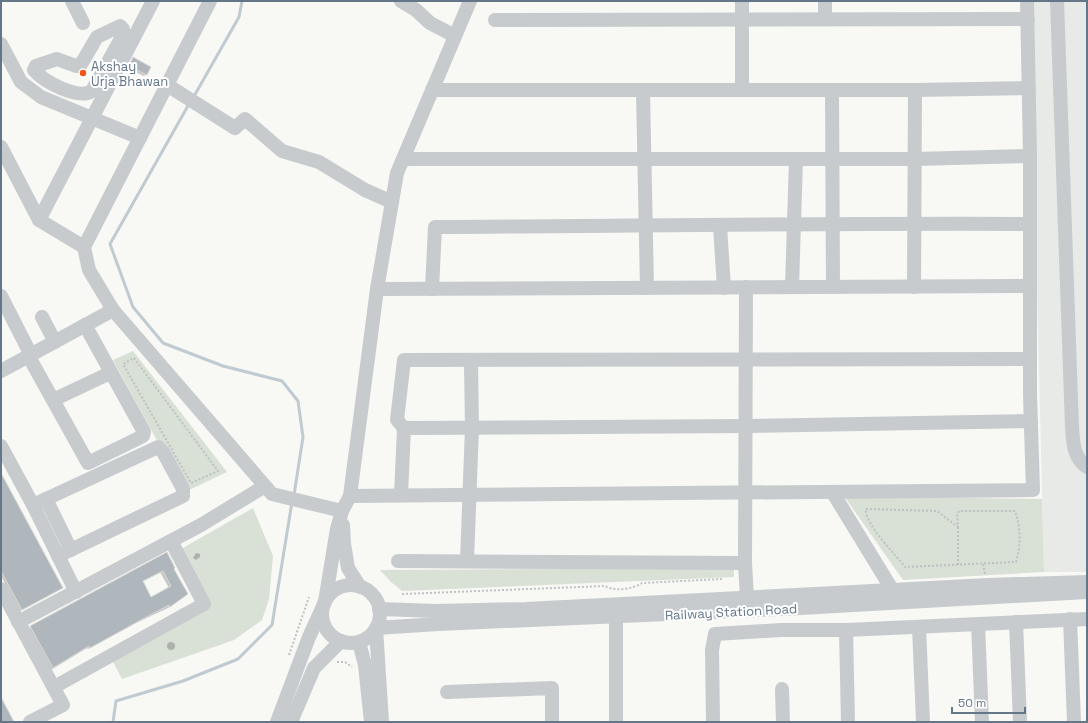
<svg xmlns="http://www.w3.org/2000/svg" width="1088" height="723" font-family="'Space Grotesk',sans-serif">
	<style>
		.built { fill: #e8eae8 }
		.green { fill: #d9e0d5 }
		.shadow { fill: #0003; fill-rule: evenodd }
		.lines { fill: none; stroke-linecap: round; stroke-linejoin: round }
		.stream { stroke: #c0cbd1; stroke-width: 3 }
		.building { fill: #afb7bd; stroke: #d9d9d7; fill-rule: evenodd }
		.path { stroke: #bec1c3; stroke-width: 2; stroke-dasharray: 2 2; stroke-linecap: butt }
		.minor { stroke: #c7cbce; stroke-width: 14 }
		.poi-dot { fill: #f2551a; stroke: #fff; stroke-width: 1.5 }
		.labels { text-anchor: middle; dominant-baseline: central; stroke-width: 4; stroke-linejoin: round; paint-order: stroke }
		.poi-label { font-size: 13px; fill: #647788; stroke: #fff; text-anchor: start }
		.street-label { font-size: 13px; fill: #647788; stroke: #fff }
	</style>
	<rect width="100%" height="100%" fill="#f8f8f4"/>
	<path class="built" d="M1030,1H1087V572H1044Z"/>
	<g class="green">
		<path d="M133,351L227,472L185,492L113,360Z"/>
		<path d="M844,496L1042,499L1044,572L903,580Z"/>
		<path d="M253,508L273,556L269,599L262,620L234,640L122,679L112,660L210,606L181,549Z"/>
		<path d="M734,568V577L402,591L391,582L380,570Z"/>
	</g>
	<g class="shadow">
		<path d="M132,60L146,74L144,76L127,68Z"/>
		<path d="M1,475L62,588L20,611L1,576Z"/>
		<path d="M196,553L200,554V557L196,560L193,558Z"/>
		<path d="M167,554L173,569L187,594L185,596L168,608L136,623L88,649L87,648L51,670L29,629L31,627ZM160,572L169,588L151,598L142,582Z"/>
		<circle cx="171" cy="646" r="4"/>
	</g>
	<g class="lines">
		<g class="stream">
			<path d="M193,98L239,17L242,1"/>
			<path d="M189,104L110,244L133,307L163,343L223,366L282,381L298,401L303,437L294,495"/>
			<path d="M113,722L116,701L183,681L238,659L272,625L292,502"/>
		</g>
	</g>
	<g class="building">
		<path d="M133,57L151,67L147,75L129,66Z"/>
		<path d="M1,473L63,588L22,610L1,571Z"/>
		<path d="M167,552L175,568L174,569L188,594L170,607L169,605L139,621L90,648L89,646L53,668L30,626ZM163,571L171,586L151,597L143,581Z"/>
		<path d="M1,697L14,722H1Z"/>
	</g>
	<g class="lines">
		<g class="path">
			<path d="M134,358L218,471L191,483L123,364Z"/>
			<path d="M866,509L937,511L958,527L957,514L959,511H1015C1021,527 1021,546 1016,562L905,567C895,554 865,525 866,509Z"/>
			<path d="M958,527V565"/>
			<path d="M983,564L985,574"/>
			<path d="M402,594L605,586C615,592 633,589 642,583L722,579"/>
			<path d="M289,655L309,597"/>
			<path d="M337,662H345L352,667"/>
		</g>
		<g class="minor">
			<path d="M72,1L83,23"/>
			<path d="M210,1L84,247L89,270L113,310L265,486L272,494L342,511"/>
			<path d="M401,1L416,10L430,23L455,36"/>
			<path d="M825,1V19"/>
			<path d="M1057,1L1072,427C1073,441 1073,458 1087,467"/>
			<path d="M495,20L1028,19"/>
			<path d="M120,26L123,29V35L92,91C78,100 44,82 34,70L36,66L57,59L76,66H80L97,37Z"/>
			<path d="M1,44L21,82L41,97L140,138"/>
			<path d="M167,85L235,128L245,119L282,151L319,162L365,190L392,202"/>
			<path d="M742,89V1"/>
			<path d="M432,90H915L1029,88"/>
			<path d="M832,90L833,287"/>
			<path d="M643,91L647,288"/>
			<path d="M1,147L39,220"/>
			<path d="M403,159H915L1030,156"/>
			<path d="M720,226L724,288"/>
			<path d="M84,247L39,220L153,1"/>
			<path d="M746,287L745,563L747,598"/>
			<path d="M792,287L796,160"/>
			<path d="M914,287L915,90"/>
			<path d="M377,289L1030,286"/>
			<path d="M432,289L435,227C633,226 831,223 1030,224"/>
			<path d="M1,296L31,355"/>
			<path d="M42,317L55,342"/>
			<path d="M29,357L88,463L143,436L144,432L85,325"/>
			<path d="M1,371L113,310"/>
			<path d="M53,400L110,373"/>
			<path d="M404,428L746,426L1031,421"/>
			<path d="M1,446L33,505L76,592"/>
			<path d="M833,493L893,591"/>
			<path d="M401,495L404,428L397,420L404,360L1030,359"/>
			<path d="M350,496L1033,490L1030,395V156L1027,1"/>
			<path d="M46,499L71,550"/>
			<path d="M33,505L158,447L163,452L183,489V496L58,556"/>
			<path d="M343,525L344,544L348,568L360,587"/>
			<path d="M398,561L745,563"/>
			<path d="M467,561L472,427L471,364L468,360"/>
			<circle cx="351" cy="614" r="29"/>
			<path d="M1,589L63,705L30,722"/>
			<path d="M379,609L437,611L526,609L988,585L1087,582"/>
			<path d="M616,617V722"/>
			<path d="M1070,619L1074,722"/>
			<path d="M18,622L201,525L265,486"/>
			<path d="M1016,622L1020,722"/>
			<path d="M978,624L982,722"/>
			<path d="M919,627L923,722"/>
			<path d="M846,630L848,722"/>
			<path d="M359,642L365,665L371,722"/>
			<path d="M54,687L204,604L171,541"/>
			<path d="M782,689L783,722"/>
			<path d="M447,692L552,688V722"/>
			<path d="M277,722L309,637L325,602L337,529L342,511L350,496L377,289L397,173L470,1"/>
			<path d="M291,722L314,668L341,641"/>
			<path d="M382,722L376,628L438,624L801,608L1087,592"/>
			<path d="M713,722L712,650L715,634L781,630H846L1087,619"/>
		</g>
	</g>
	<circle class="poi-dot" cx="83" cy="73" r="4"/>
	<g class="labels">
		<g class="poi-label">
			<text x="91" y="66">Akshay<tspan x="91" dy="15">Urja Bhawan</tspan></text>
		</g>
		<g class="street-label">
			<text transform="translate(731 612) rotate(-3)">Railway Station Road</text>
		</g>
	</g>
	<rect width="1088" height="723" fill="none" stroke="#647788" stroke-width="4"/>
	<path d="M952 707v6h73v-6" fill="none" stroke="#647788" stroke-width="2"/>
	<text x="958" y="707" font-size="12" fill="#647788" stroke="#ffffff" stroke-width="3" paint-order="stroke">50 m</text>
</svg>
